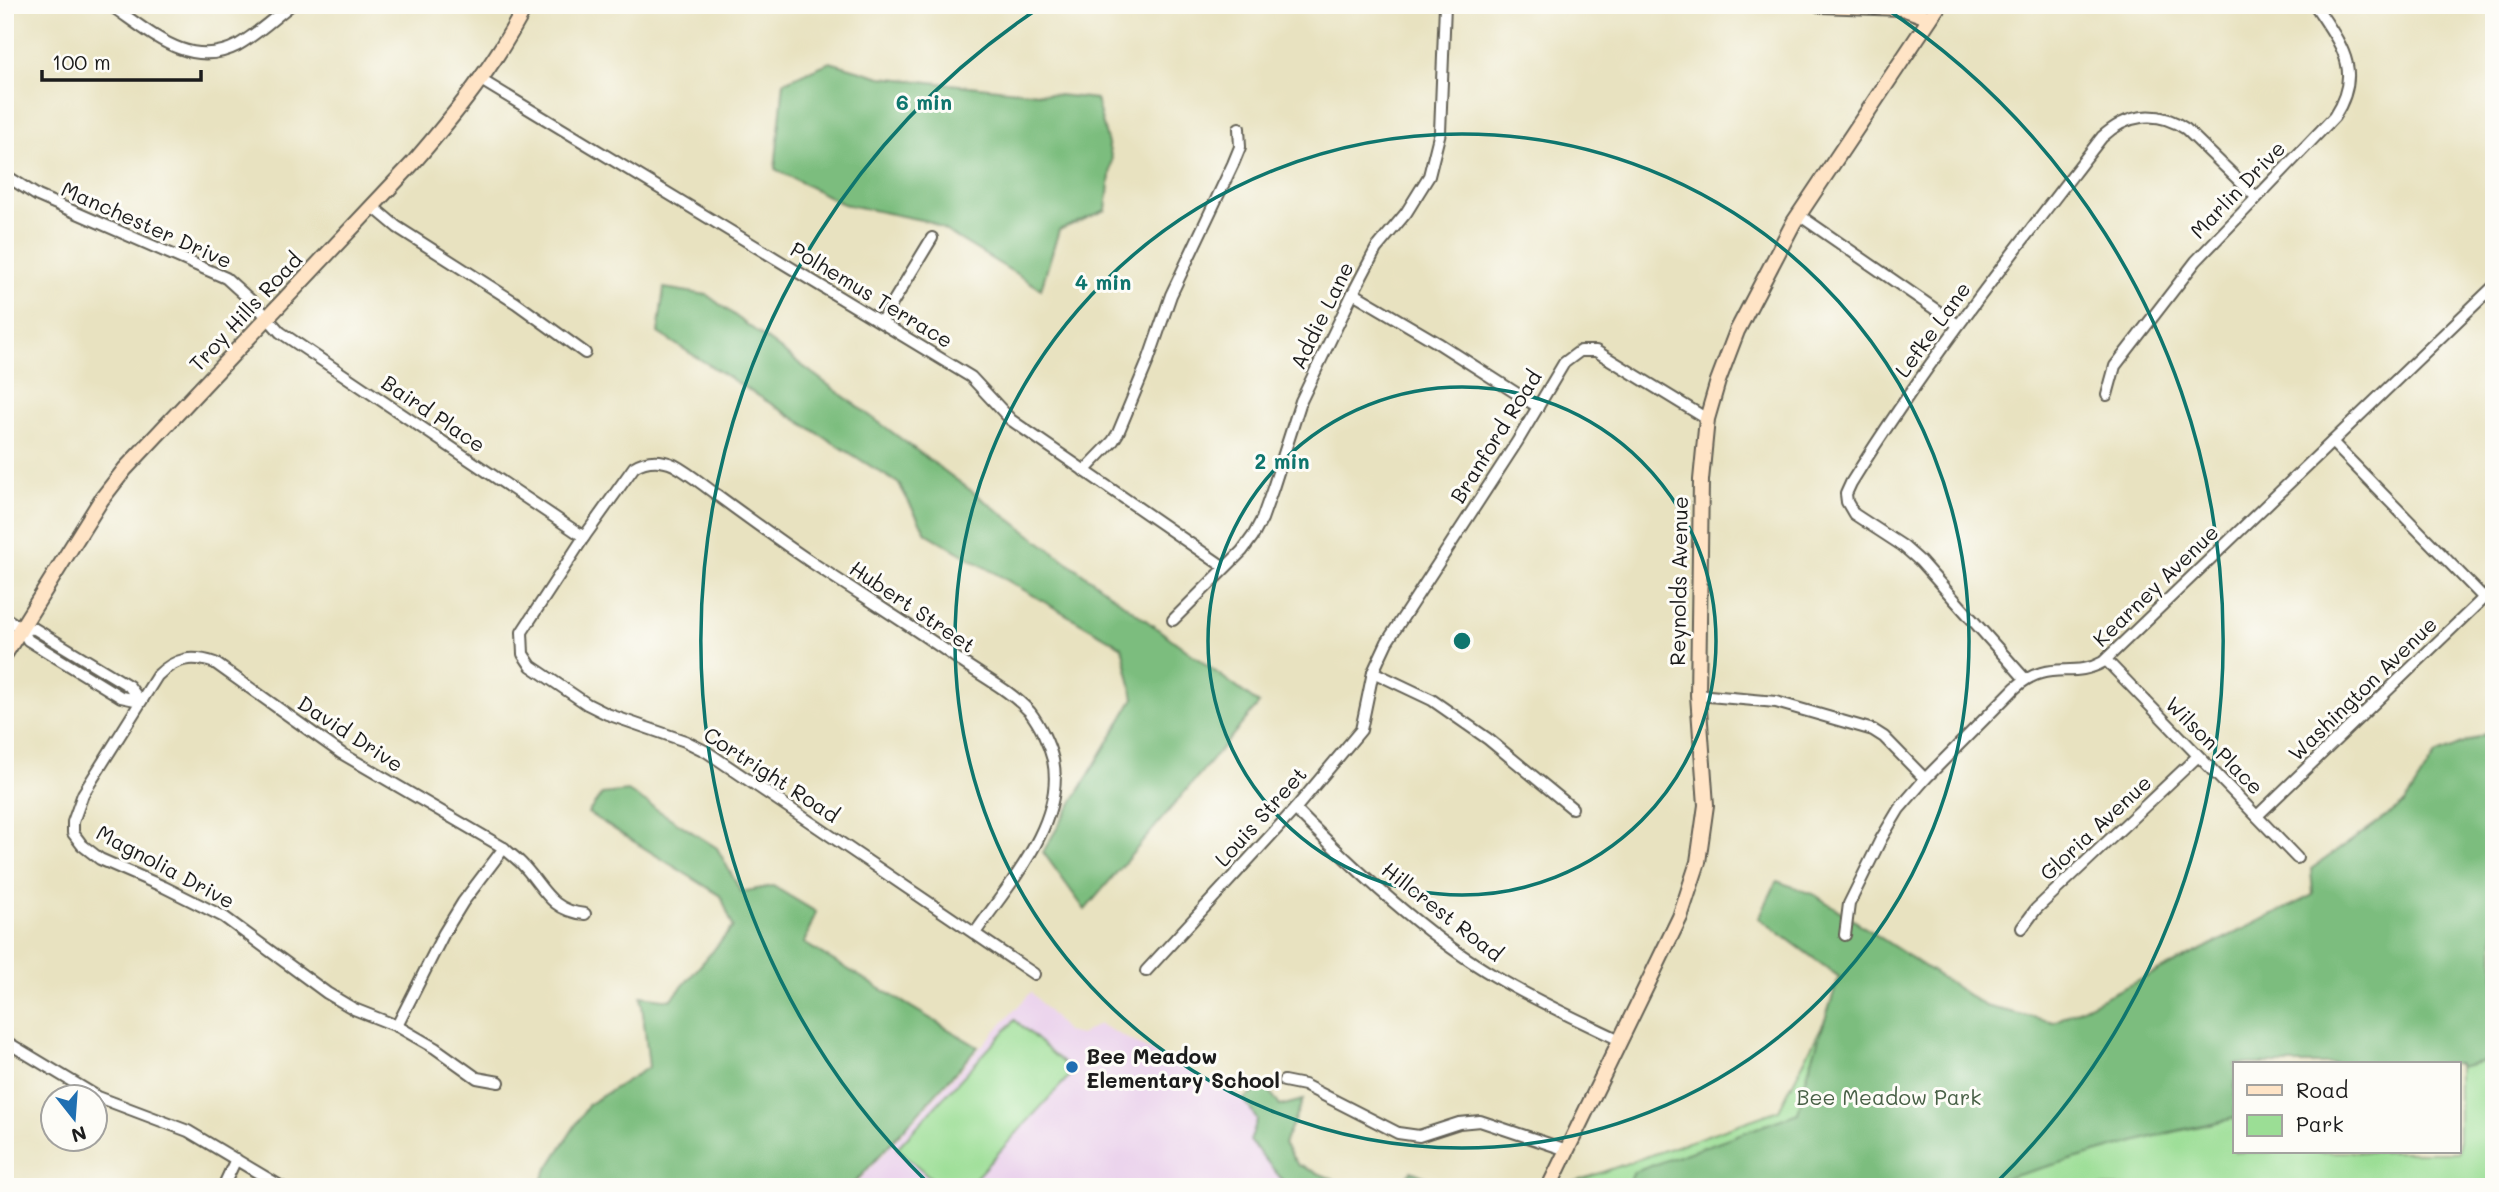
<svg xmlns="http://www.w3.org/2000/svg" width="2499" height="1192" font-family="Mali,sans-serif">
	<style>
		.built { fill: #ead1ec }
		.green { fill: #9bde95; stroke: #5c7d58; stroke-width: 2 }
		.forest { fill: #7cbd7e; stroke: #4c6c4d; stroke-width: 2 }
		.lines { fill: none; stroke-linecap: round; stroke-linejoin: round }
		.street-casing { stroke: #636155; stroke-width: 14 }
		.secondary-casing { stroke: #636155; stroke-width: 18 }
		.street { stroke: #fff; stroke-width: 10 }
		.secondary { stroke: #ffe4c6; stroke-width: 14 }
		.ring { fill: none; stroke: #0f766e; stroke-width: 3.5 }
		.poi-dot { fill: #1f6fb2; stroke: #fdfcf7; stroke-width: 2.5 }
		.labels { text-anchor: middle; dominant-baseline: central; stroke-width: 6; stroke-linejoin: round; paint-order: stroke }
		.street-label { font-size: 21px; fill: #1c1c1c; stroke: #fdfcf7 }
		.poi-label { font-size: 21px; font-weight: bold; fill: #1c1c1c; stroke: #fdfcf7; text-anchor: start }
		.park-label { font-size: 21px; fill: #486046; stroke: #fdfcf7 }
		.centre { fill: #0f766e; stroke: #fdfcf7; stroke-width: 3.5 }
		.ring-label { font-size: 21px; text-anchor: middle; font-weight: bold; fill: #0f766e; stroke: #fdfcf7; stroke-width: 6; stroke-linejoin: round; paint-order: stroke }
	</style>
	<rect width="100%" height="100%" fill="#fdfcf7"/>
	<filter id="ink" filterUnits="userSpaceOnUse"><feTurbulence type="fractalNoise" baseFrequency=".0143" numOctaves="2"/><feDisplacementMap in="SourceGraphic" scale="14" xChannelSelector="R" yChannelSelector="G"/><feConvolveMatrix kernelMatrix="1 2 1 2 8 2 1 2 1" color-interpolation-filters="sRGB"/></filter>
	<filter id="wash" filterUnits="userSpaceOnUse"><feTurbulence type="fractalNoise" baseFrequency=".00686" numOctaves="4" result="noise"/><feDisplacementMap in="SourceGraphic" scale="28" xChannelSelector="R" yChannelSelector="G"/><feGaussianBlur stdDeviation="1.57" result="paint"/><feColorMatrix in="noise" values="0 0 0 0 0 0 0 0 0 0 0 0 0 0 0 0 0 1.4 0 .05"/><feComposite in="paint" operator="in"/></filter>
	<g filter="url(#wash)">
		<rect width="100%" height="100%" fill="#e8e2c0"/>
		<path class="built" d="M1031,992L1067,1032L1080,1035L1099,1024L1244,1099L1257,1120L1250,1141L1288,1187H853Z"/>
		<g class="green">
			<path d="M1850,971L2161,1135L2235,1118V1152H2459V1067L2494,1059V1187H1569L1571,1183L1779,1110Z"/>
			<path d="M1015,1020L1073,1072L967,1187H941L897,1148Z"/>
		</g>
		<g class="forest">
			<path d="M830,62L881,77L1096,99L1112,159L1106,210L1059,230L1041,289L931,222L843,204L775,169L784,82Z"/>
			<path d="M664,288L707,295L1259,704L1085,910L1043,852L1134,698L1122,647L926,533L899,484L658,333Z"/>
			<path d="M2494,730V1059L2459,1067V1064H2235V1118L2167,1133L1974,1187H1627L1634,1172L1798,1113L1807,1075L1839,977L1759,918L1777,881L1815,895L1985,1006L2054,1022L2313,895L2311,869L2405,803L2435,755Z"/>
			<path d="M628,791L717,848L741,892L773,886L816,912L804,943L978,1047L851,1187H540L545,1173L589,1104L649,1067L641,996L671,1000L733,927L721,896L588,813L602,794Z"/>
			<path d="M1266,1085L1280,1106L1303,1100L1284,1144L1298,1165L1352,1187H1288L1250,1141L1257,1120L1244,1099Z"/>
			<path d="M1411,1171L1445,1185L1463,1187H1399Z"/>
		</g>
	</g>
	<g filter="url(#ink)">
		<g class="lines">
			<g class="street-casing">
				<g id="street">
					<path d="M110,5C149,31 189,71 238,45C257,34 274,18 291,5"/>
					<path d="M481,80L971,377L1011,420L1224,567"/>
					<path d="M5,175L38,196L226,278L257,306L280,332L584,537"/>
					<path d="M372,206L397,227L516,303L585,353"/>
					<path d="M1799,215L1958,325"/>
					<path d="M1353,293L1438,343L1538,407"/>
					<path d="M881,322L932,238"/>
					<path d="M2107,395L2115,366L2196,261L2334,117C2364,71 2341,45 2315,5"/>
					<path d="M2332,442L2483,597"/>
					<path d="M1084,471L1113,441L1118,433L1148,361L1171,295L1233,164L1240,147L1239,128"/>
					<path d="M5,618L21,628L28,640L121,697L140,701"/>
					<path d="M1173,620L1242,551L1253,536L1262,519L1273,488L1301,401L1353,293L1376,249L1406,213L1429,176L1440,132L1445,5"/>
					<path d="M21,628L35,629L129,686L140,701"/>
					<path d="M2106,660L2297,858"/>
					<path d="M1373,672L1432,700L1488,739L1572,808"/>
					<path d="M2025,679L1920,561L1903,546L1854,514L1847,502L1846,494L1851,483C1926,362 2015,250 2102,137C2127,114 2157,109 2186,129L2256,197"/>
					<path d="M1698,695L1776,702L1873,730L1884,737L1925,779"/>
					<path d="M1295,809C1351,866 1427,937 1496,977C1536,1001 1578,1020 1620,1040"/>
					<path d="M2257,816L2494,588"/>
					<path d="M2022,928L2036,909L2197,757"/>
					<path d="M975,933C1008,885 1066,822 1053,760C1049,744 1040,725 1030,712C1011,691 985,678 962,662C912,626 859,594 808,560C777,539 747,517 717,495C703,485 689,473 674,465C660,459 647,459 634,467L584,537L522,632L523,654L531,666L587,704L607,714L685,741L707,752L1034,974"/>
					<path d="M1845,935L1849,904L1881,839L1899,809L1925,779L2015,688C2048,658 2071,680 2103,662L2494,286"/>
					<path d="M1146,971L1295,809L1361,730L1373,672L1387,642L1517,442L1564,363L1580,351H1596L1707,419"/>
					<path d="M397,1026L354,1009L327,993L224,917L164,887L100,859L82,845L73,833V822L83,794L157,676C175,658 192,655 215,663L341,753L504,848C509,853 516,858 521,863C543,885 549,911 585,914"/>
					<path d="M5,1041L98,1097L188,1131L282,1187"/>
					<path d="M1284,1081L1304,1085L1398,1133L1419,1136L1459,1123L1480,1121L1567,1150"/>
					<path d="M499,1082L477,1078L435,1048L397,1026L444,933L463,902L504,848"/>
					<path d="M223,1187L236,1159"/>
				</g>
			</g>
			<g class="secondary-casing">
				<g id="secondary">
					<path d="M1820,5L1902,8L1930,18"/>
					<path d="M5,654L101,500L125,469L413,163C456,113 496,64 526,5"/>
					<path d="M1549,1187L1680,917L1698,862L1706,805L1698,695L1701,480L1707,419L1718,381L1737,331L1794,222L1939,5"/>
				</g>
			</g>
			<use href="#street" class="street"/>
			<use href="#secondary" class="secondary"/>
		</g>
	</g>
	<g class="ring">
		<circle cx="1462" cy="641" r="254"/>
		<circle cx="1462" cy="641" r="507"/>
		<path d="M929 1184A761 761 0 0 1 1042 6M1882 6A761 761 0 0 1 1995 1184"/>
	</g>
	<circle class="poi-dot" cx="1072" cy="1067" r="7"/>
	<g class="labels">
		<g class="street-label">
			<text transform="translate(2237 189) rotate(-46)">Marlin Drive</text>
			<text transform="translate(147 224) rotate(24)">Manchester Drive</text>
			<text transform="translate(872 294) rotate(31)">Polhemus Terrace</text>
			<text transform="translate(245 311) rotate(-47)">Troy Hills Road</text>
			<text transform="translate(1321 315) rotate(-64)">Addie Lane</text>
			<text transform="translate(1932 329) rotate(-54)">Lefke Lane</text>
			<text transform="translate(434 413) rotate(34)">Baird Place</text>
			<text transform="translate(1495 436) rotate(-58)">Branford Road</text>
			<text transform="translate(1678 581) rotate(-89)">Reynolds Avenue</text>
			<text transform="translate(2155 585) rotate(-44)">Kearney Avenue</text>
			<text transform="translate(913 606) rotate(34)">Hubert Street</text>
			<text transform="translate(2362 688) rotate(-44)">Washington Avenue</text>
			<text transform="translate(351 733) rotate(33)">David Drive</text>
			<text transform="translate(2215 745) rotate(45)">Wilson Place</text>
			<text transform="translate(772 774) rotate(33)">Cortright Road</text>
			<text transform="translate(1260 816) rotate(-48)">Louis Street</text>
			<text transform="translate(2095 827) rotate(-43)">Gloria Avenue</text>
			<text transform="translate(166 866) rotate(28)">Magnolia Drive</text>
			<text transform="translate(1443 911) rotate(38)">Hillcrest Road</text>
		</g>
		<g class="poi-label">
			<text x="1086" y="1055">Bee Meadow<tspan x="1086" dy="24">Elementary School</tspan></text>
		</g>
		<g class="park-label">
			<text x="1889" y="1096">Bee Meadow Park</text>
		</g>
	</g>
	<circle cx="1462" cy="641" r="10" class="centre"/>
	<g class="ring-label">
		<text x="924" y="110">6 min</text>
		<text x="1103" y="290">4 min</text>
		<text x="1282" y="469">2 min</text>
	</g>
	<rect width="2499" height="1192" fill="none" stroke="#fdfcf7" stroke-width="28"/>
	<rect x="2233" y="1062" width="228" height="91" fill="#fdfcf7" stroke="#a3a29f" stroke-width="2"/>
	<rect x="2247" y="1085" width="35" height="10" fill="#ffe4c6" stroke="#a3a29f" stroke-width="2"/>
	<text x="2296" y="1098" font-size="21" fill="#1c1c1c">Road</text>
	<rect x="2247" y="1115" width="35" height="21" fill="#9bde95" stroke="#a3a29f" stroke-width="2"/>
	<text x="2296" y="1132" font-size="21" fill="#1c1c1c">Park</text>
	<g transform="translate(74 1118) rotate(163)"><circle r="33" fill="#fdfcf7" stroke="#a3a29f" stroke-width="2"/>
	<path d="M0-5L12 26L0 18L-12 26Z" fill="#1f6fb2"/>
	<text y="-10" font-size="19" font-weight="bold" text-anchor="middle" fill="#1c1c1c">N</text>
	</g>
	<path d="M42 70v10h159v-10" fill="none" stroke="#1c1c1c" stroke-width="3.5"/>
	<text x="52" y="70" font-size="21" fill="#1c1c1c" stroke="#fdfcf7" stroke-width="5" paint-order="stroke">100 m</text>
</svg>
